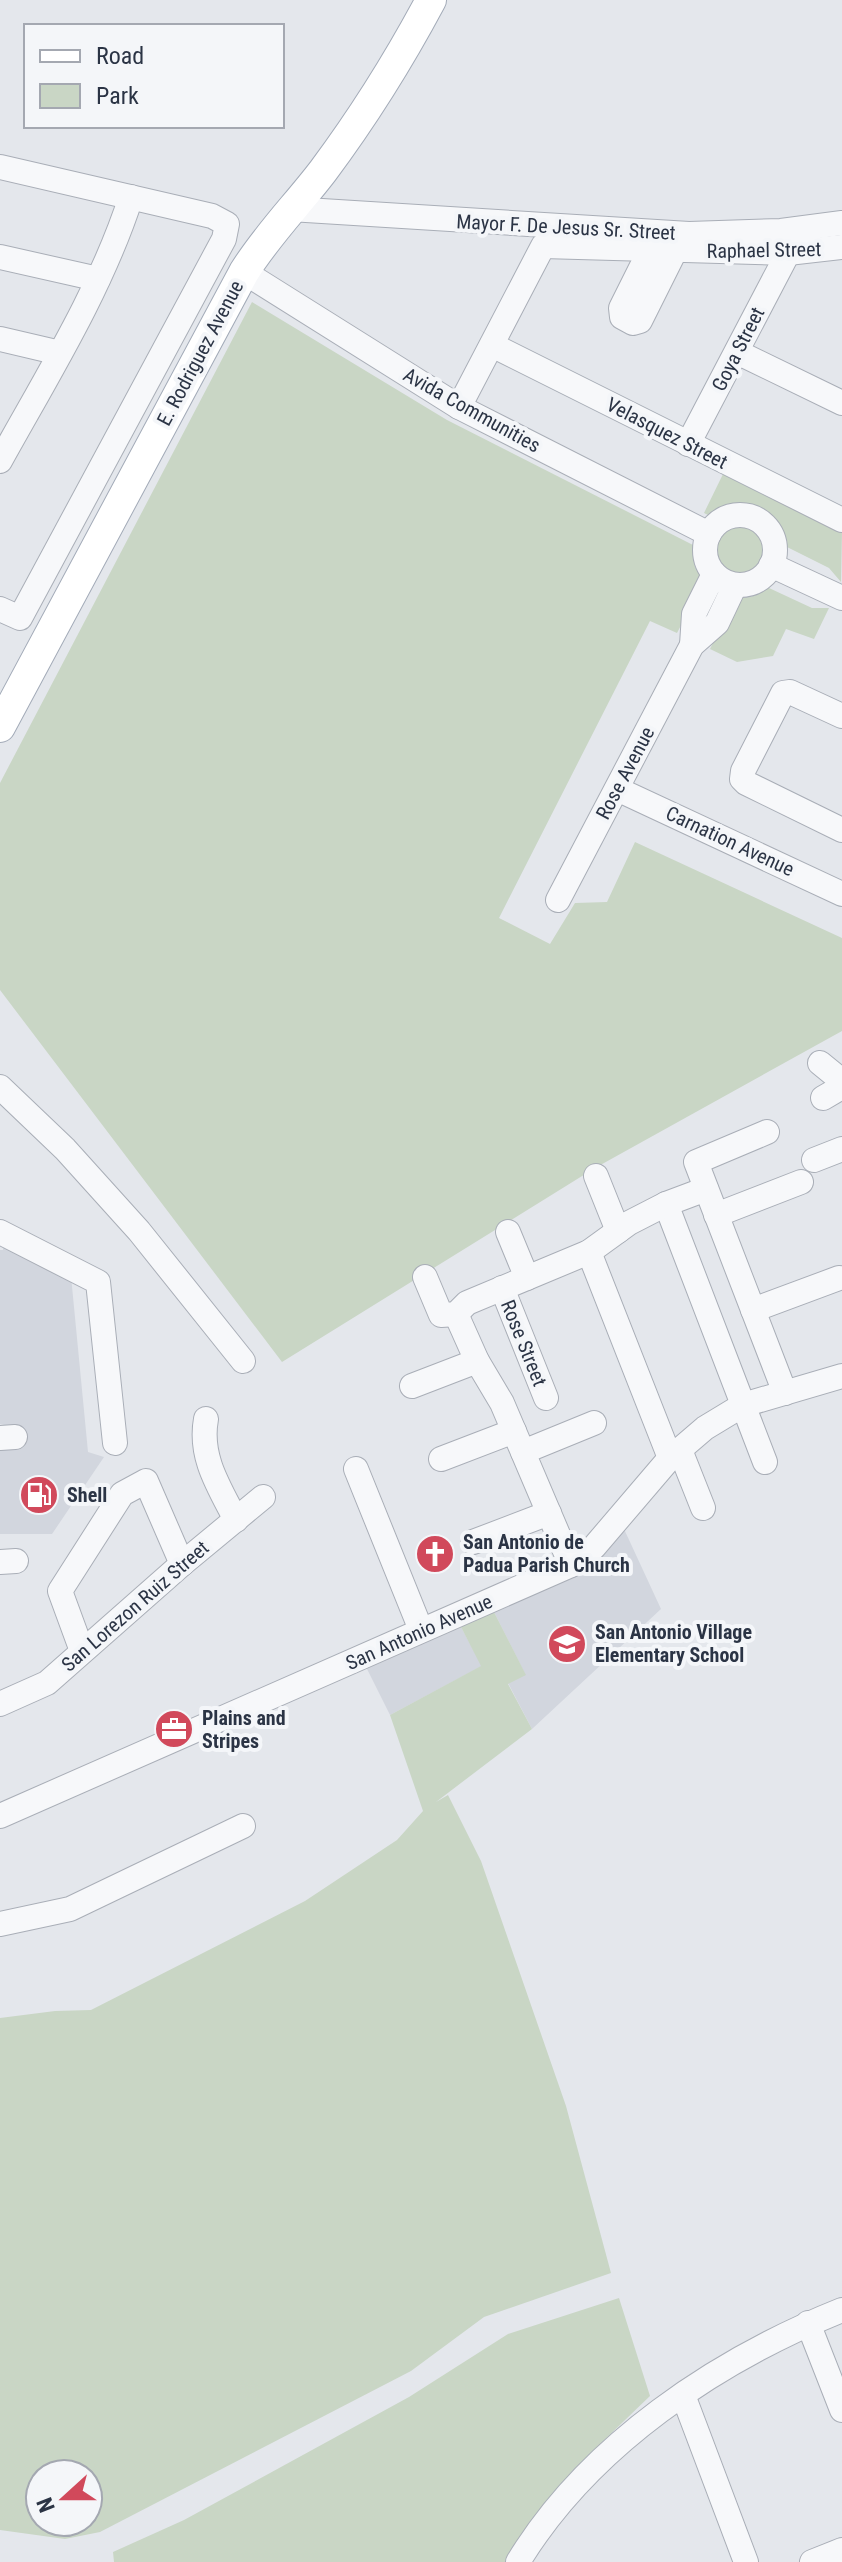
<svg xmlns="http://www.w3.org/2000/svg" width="842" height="2562" font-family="'Roboto Condensed',sans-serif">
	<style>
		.built { fill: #d2d6de }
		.green { fill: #c9d6c5; fill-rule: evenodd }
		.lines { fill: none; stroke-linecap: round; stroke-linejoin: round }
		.minor-casing { stroke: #a9aeb7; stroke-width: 26 }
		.major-casing { stroke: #a3abb8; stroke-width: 32 }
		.minor { stroke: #f7f8fa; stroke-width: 24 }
		.major { stroke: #fff; stroke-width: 30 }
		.labels { text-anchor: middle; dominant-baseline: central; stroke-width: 8; stroke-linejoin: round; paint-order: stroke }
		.street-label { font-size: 20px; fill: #2b3445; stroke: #f4f6f9 }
		.poi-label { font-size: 20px; font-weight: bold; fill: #2b3445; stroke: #f4f6f9; text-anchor: start }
	</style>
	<rect width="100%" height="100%" fill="#e4e7ec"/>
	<g class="built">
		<path d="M4,1240L71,1276L88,1452L104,1457L52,1534H0V1443L17,1428L0,1424V1250H3Z"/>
		<path d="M624,1529L661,1609L532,1729L508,1683L525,1674L494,1612L577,1574Z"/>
		<path d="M461,1627L482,1666L390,1715L366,1667Z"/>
	</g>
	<g class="green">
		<path d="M252,302L447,420L693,545L695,567L704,581L677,633L650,621L499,918L550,944L575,903L607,902L635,842L842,938V1031L595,1168L282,1362L0,990V783Z"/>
		<path d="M724,472L842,530L841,582L829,568L787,547C777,508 744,490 708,515L704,513Z"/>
		<circle cx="739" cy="550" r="25"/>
		<path d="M769,588L812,608H829L814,639L786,629L773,656L737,662L710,649L735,598L751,597Z"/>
		<path d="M494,1612L526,1675L508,1684L532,1729L436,1802L448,1795L481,1861L566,2106L611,2273L484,2317L411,2371L100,2532L65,2539L0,2530V2018L55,2011L91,2010L305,1901L397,1840L423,1811L390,1715L481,1666L461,1627ZM40,2474H88V2522H40Z"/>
		<path d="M619,2298L650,2396C601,2444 536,2500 506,2562H114L113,2552L184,2520L409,2397L508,2334Z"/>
	</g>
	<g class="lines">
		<g class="minor-casing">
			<g id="minor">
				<path d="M0,167L212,216L227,224L224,239L20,618L0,609"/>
				<path d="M290,209L689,234L781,231L842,223"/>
				<path d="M650,250L621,308L622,317L633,323L640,321L675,251"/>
				<path d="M0,257L98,279"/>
				<path d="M244,272L459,407L709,534"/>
				<path d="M0,339L60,353"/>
				<path d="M492,345L842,520"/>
				<path d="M737,352L842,403"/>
				<path d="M459,407L543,246L788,253L842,247"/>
				<path d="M688,444L788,253"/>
				<path d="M0,461C47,376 101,290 131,197"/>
				<circle cx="740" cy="550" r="35"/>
				<path d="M771,565L842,598"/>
				<path d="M692,645L694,614L714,574"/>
				<path d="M842,716L790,692L783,693L743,771L742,779L746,783L842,830"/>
				<path d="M617,789L842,894"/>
				<path d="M558,900L692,645L717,623L735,585"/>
				<path d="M820,1063L842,1081"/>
				<path d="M0,1087L65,1149L139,1231L243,1361"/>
				<path d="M823,1098L842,1087"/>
				<path d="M767,1132L696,1162L785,1393"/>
				<path d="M814,1160L842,1149"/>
				<path d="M596,1176L618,1231"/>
				<path d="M666,1204L765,1462"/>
				<path d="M716,1215L801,1182"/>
				<path d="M0,1232L98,1282L115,1443"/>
				<path d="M508,1232L527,1278"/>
				<path d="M589,1252L670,1458"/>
				<path d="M425,1277L441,1315L456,1314L467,1303L589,1252L629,1223L666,1204L706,1189"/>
				<path d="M502,1288L546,1398"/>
				<path d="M753,1310L839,1278"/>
				<path d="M456,1314L477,1361L502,1403L571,1565"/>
				<path d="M412,1386L477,1361"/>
				<path d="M206,1419C199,1457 219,1487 236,1520"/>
				<path d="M0,1438L15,1437"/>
				<path d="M680,1450L703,1508"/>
				<path d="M523,1452L594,1423"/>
				<path d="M441,1459L514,1431"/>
				<path d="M356,1469L421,1630"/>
				<path d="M473,1542L549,1513"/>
				<path d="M0,1562L16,1561"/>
				<path d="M82,1651L60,1591L122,1494L146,1481L182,1564"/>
				<path d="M0,1704L47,1683L182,1564L263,1497"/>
				<path d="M0,1816L571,1565L594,1547L670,1458L705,1428L743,1405L842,1376"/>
				<path d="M0,1924L70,1909L243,1826"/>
				<path d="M808,2323L842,2410"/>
				<path d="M683,2395L746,2562"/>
				<path d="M518,2562C589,2445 717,2360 842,2310"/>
				<path d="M812,2562L842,2550"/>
			</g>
		</g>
		<g class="major-casing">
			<path id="major" d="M0,727L244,272C267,235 297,205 323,171C364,116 399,60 431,0"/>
		</g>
		<use href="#minor" class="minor"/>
		<use href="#major" class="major"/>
	</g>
	<defs>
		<g id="fuel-disc" transform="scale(2)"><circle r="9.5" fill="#d1495b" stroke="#f4f6f9"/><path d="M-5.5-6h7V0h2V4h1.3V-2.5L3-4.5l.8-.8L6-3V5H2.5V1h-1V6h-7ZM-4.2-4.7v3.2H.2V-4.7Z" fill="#fff"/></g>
		<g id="church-disc" transform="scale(2)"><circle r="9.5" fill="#d1495b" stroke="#f4f6f9"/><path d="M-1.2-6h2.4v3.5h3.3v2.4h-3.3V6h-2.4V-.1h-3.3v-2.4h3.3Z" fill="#fff"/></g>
		<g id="school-disc" transform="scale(2)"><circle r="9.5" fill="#d1495b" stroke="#f4f6f9"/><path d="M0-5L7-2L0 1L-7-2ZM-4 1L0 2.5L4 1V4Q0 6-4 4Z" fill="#fff"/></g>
		<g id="office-disc" transform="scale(2)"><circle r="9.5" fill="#d1495b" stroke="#f4f6f9"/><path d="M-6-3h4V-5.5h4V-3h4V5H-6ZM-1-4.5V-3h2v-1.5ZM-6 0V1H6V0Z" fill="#fff"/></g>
	</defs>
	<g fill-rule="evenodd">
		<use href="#fuel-disc" x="39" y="1495"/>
		<use href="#church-disc" x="435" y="1554"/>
		<use href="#school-disc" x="567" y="1644"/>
		<use href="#office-disc" x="174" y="1729"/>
	</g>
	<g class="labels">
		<g class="street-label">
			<text transform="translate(566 227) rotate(3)">Mayor F. De Jesus Sr. Street</text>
			<text transform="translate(764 250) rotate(-1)">Raphael Street</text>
			<text transform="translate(738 349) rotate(-63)">Goya Street</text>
			<text transform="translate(200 353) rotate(-62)">E. Rodriguez Avenue</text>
			<text transform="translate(472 410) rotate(29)">Avida Communities</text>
			<text transform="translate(667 433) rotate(27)">Velasquez Street</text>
			<text transform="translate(625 773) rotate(-62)">Rose Avenue</text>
			<text transform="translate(730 841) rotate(25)">Carnation Avenue</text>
			<text transform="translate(524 1343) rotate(68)">Rose Street</text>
			<text transform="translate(135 1606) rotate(-41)">San Lorezon Ruiz Street</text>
			<text transform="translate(419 1632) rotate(-24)">San Antonio Avenue</text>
		</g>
		<g class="poi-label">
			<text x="67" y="1495">Shell</text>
			<text x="463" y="1542">San Antonio de<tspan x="463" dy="23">Padua Parish Church</tspan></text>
			<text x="595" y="1632">San Antonio Village<tspan x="595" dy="23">Elementary School</tspan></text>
			<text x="202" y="1718">Plains and<tspan x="202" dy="23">Stripes</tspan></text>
		</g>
	</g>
	<rect x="24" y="24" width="260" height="104" fill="#f4f6f9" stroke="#a4a8b1" stroke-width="2"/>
	<rect x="40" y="50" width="40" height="12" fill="#ffffff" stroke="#a4a8b1" stroke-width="2"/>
	<text x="96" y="64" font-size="24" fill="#2b3445">Road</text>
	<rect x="40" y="84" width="40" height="24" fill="#c9d6c5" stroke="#a4a8b1" stroke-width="2"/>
	<text x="96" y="104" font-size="24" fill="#2b3445">Park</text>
	<g transform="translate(64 2498) rotate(249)"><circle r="38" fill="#f4f6f9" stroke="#a4a8b1" stroke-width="2"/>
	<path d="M0-6L14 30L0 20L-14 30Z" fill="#d1495b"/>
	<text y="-12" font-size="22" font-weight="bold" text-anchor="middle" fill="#2b3445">N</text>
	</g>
</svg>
